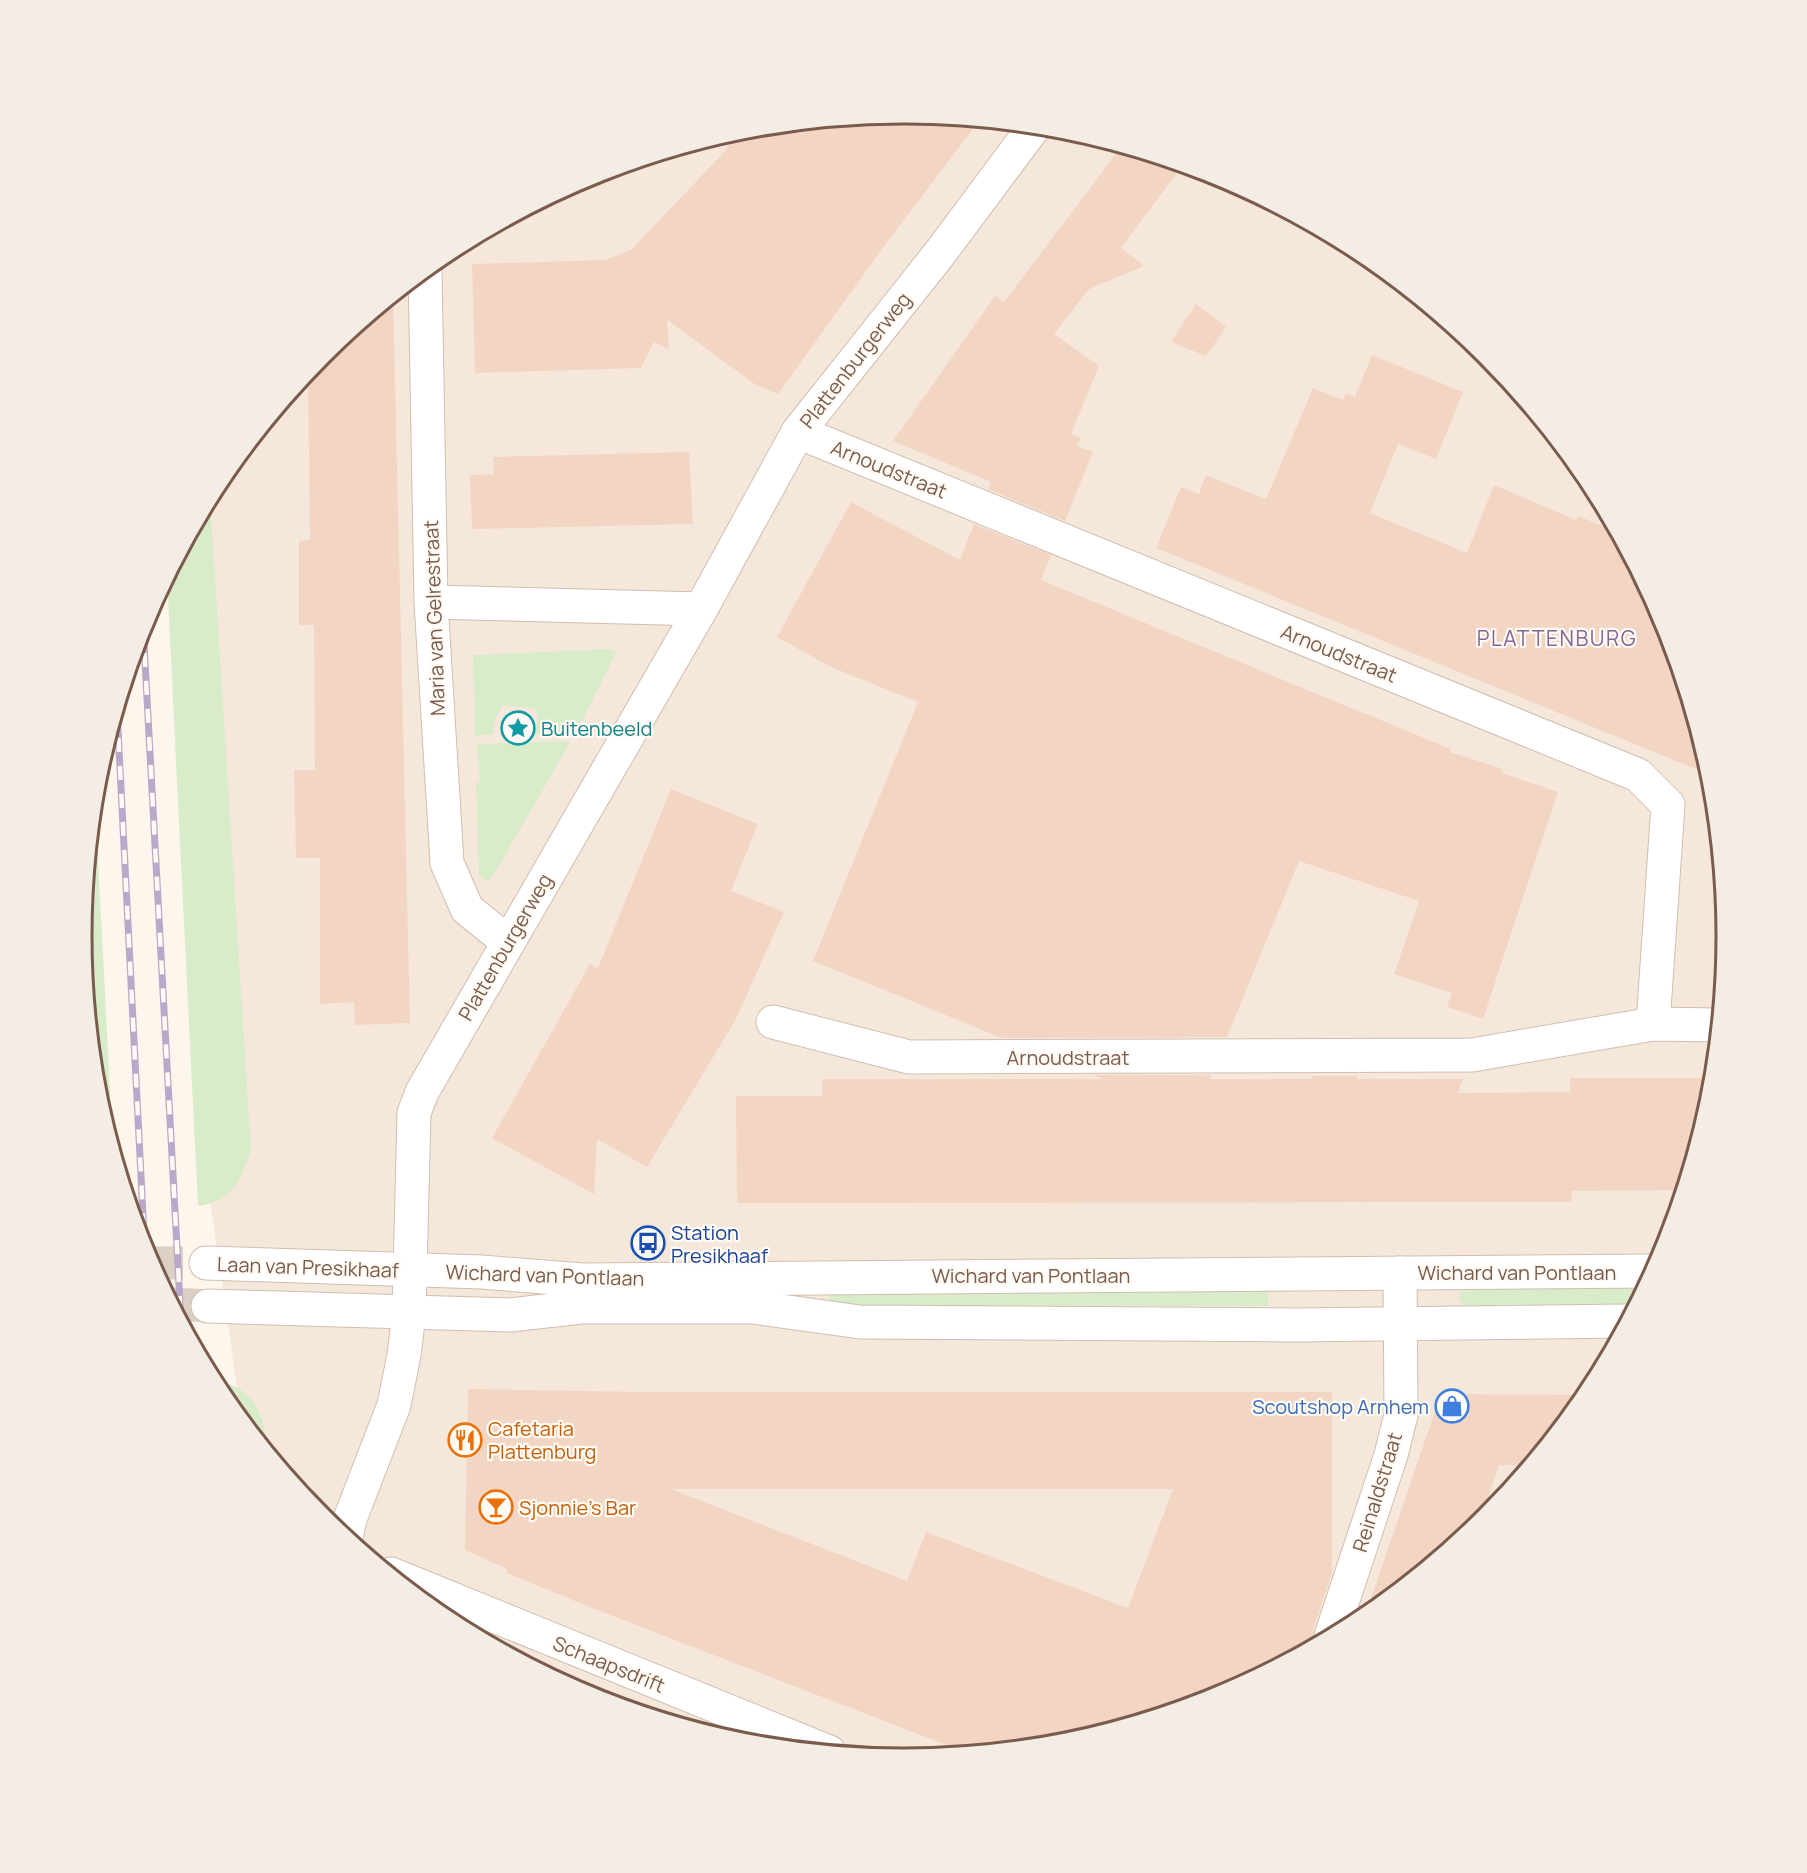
<svg xmlns="http://www.w3.org/2000/svg" width="1807" height="1873" font-family="Manrope,sans-serif">
	<style>
		.residential { fill: #f5e8da }
		.green { fill: #d8ecc9 }
		.building { fill: #f3d5c3; fill-rule: evenodd }
		.lines { fill: none; stroke-linecap: round; stroke-linejoin: round }
		.minor-tunnel { stroke: #dcd0c4; stroke-width: 33; stroke-dasharray: 33 16; stroke-linecap: butt }
		.minor-casing { stroke: #d1beb0; stroke-width: 35 }
		.minor { stroke: #fff; stroke-width: 33 }
		.rail-casing { stroke: #b9a8c9; stroke-width: 7 }
		.rail { stroke: #fffaf3; stroke-width: 4.5; stroke-dasharray: 14; stroke-linecap: butt }
		.labels { text-anchor: middle; dominant-baseline: central; stroke-width: 4.5; stroke-linejoin: round; paint-order: stroke }
		.street-label { font-size: 20px; fill: #7a5c4d; stroke: #fffaf3 }
		.culture-label { font-size: 20px; fill: #0d838f; stroke: #fffaf3; text-anchor: start }
		.transit-label { font-size: 20px; fill: #164399; stroke: #fffaf3; text-anchor: start }
		.shop-label { font-size: 20px; fill: #366cbe; stroke: #fffaf3; text-anchor: end }
		.food-label { font-size: 20px; fill: #c56008; stroke: #fffaf3; text-anchor: start }
		.neighbourhood-label { font-size: 21px; letter-spacing: 1.5px; fill: #846695; stroke: #fffaf3 }
		.rim { fill: none; stroke: #7a5c4d; stroke-width: 3 }
	</style>
	<rect width="100%" height="100%" fill="#fdf6ec"/>
	<path class="residential" d="M904,114L1064,130L1219,177L1361,253L1485,355L1588,480L1664,622L1710,776L1726,937L1710,1097L1663,1252L1587,1394L1485,1518L1360,1621L1218,1697L1064,1743L903,1759L743,1743L588,1696L446,1620L322,1518L242,1421L207,1180L189,538L220,479L322,355L447,252L589,176L743,130Z"/>
	<g class="green">
		<path d="M210,498L251,1149C242,1179 233,1202 198,1206L167,578Z"/>
		<path d="M610,649L617,651L576,733L535,734L538,716L536,709L503,705L495,720L493,734L475,736L473,655Z"/>
		<path d="M566,741L570,743L493,876L487,881L479,875L476,783L480,782L477,744Z"/>
		<path d="M95,799L113,1151L97,1097L81,936Z"/>
		<path d="M1268,1288V1306L837,1305L831,1304L829,1295L831,1292Z"/>
		<path d="M1479,1288H1644L1635,1304L1464,1305L1458,1300L1461,1292Z"/>
		<path d="M213,1381C248,1383 264,1410 266,1443L263,1446L219,1393Z"/>
	</g>
	<g class="building">
		<path d="M903,114L979,121L882,249L778,394L756,385L667,320L669,349L654,342L641,368L475,373L472,264L605,260L631,250L726,150L734,133Z"/>
		<path d="M1121,147L1182,166L1121,248L1144,266L1089,289L1054,334L1099,366L1071,434L1081,438L1077,446L1093,452L1065,521L988,489L991,482L893,441L995,296L1004,302Z"/>
		<path d="M393,296L410,1023L355,1025L354,1002L320,1004V858H296L294,770H315L314,625H299V541L310,540L308,372L323,354Z"/>
		<path d="M1196,304L1226,327L1206,356L1171,342Z"/>
		<path d="M1372,355L1463,392L1436,459L1398,444L1370,513L1467,553L1494,485L1576,520L1578,516L1615,531L1664,622L1710,775L1156,548L1181,487L1199,494L1206,475L1266,499L1313,388L1343,400L1346,393L1355,397Z"/>
		<path d="M689,452L693,524L472,529L470,475L494,474L493,457Z"/>
		<path d="M851,502L960,560L974,524L1051,555L1041,580L1451,749L1450,752L1503,769L1502,773L1558,792L1483,1019L1447,1007L1452,993L1394,974L1419,901L1299,861L1227,1037L1002,1038L813,961L918,702L831,667L777,637Z"/>
		<path d="M671,789L758,824L731,891L784,912L736,1019L647,1167L597,1139L594,1194L492,1138L590,964L598,968Z"/>
		<path d="M1094,1075H1212L1210,1079H1313L1312,1076H1357V1079H1463L1458,1093L1570,1092V1078H1712L1710,1097L1682,1190L1572,1191L1571,1202L737,1203L736,1096H822V1079H1103Z"/>
		<path d="M468,1389L648,1392H1332V1573L1313,1630L1315,1645L1218,1697L1064,1743L967,1753L587,1606L507,1573V1569L465,1550ZM671,1489H1173L1128,1608L926,1532L907,1581Z"/>
		<path d="M1441,1394L1587,1395L1528,1465H1499L1479,1523L1365,1616Z"/>
	</g>
	<g class="lines">
		<g class="minor-tunnel">
			<path d="M150,1263H206"/>
			<path d="M172,1304L208,1306"/>
		</g>
		<g class="minor-casing">
			<g id="minor">
				<path d="M425,270L431,602L447,863L467,909L508,942"/>
				<path d="M798,432L1638,775L1668,805L1653,1024"/>
				<path d="M431,602L701,609"/>
				<path d="M773,1022L909,1057L1472,1055L1653,1024L1717,1025"/>
				<path d="M206,1263L482,1272L582,1280L1653,1271"/>
				<path d="M208,1306L510,1315L581,1307H752L860,1322L1297,1325L1626,1321"/>
				<path d="M346,1538L350,1519L394,1405L404,1355L409,1313L414,1113L422,1092L701,609L798,432L940,253L1034,127"/>
				<path d="M391,1574L829,1752"/>
				<path d="M1331,1636L1391,1455L1401,1415L1400,1273"/>
			</g>
		</g>
		<use href="#minor" class="minor"/>
		<g class="rail-casing">
			<g id="rail">
				<path d="M143,625L181,1321"/>
				<path d="M117,710L145,1254"/>
			</g>
		</g>
		<use href="#rail" class="rail"/>
	</g>
	<defs>
		<g id="sight-ring" transform="scale(1.725)"><circle r="9.5" fill="#fffaf3" stroke="#0f9aa8" stroke-width="1.5"/><path d="M0-6L1.8-2.2L6-1.7L2.9 1.2L3.7 5.4L0 3.3L-3.7 5.4L-2.9 1.2L-6-1.7L-1.8-2.2Z" fill="#0f9aa8"/></g>
		<g id="bus-ring" transform="scale(1.725)"><circle r="9.5" fill="#fffaf3" stroke="#1a4fb4" stroke-width="1.5"/><path d="M-5-6H5V4H4V6H2V4H-2V6H-4V4H-5ZM-3.5-4V0h7V-4ZM-3.5 1.2v1.5H-2V1.2ZM2 1.2v1.5H3.5V1.2Z" fill="#1a4fb4"/></g>
		<g id="shop-ring" transform="scale(1.725)"><circle r="9.5" fill="#fffaf3" stroke="#3f7fe0" stroke-width="1.5"/><path d="M-5-2.5h2.3a2.7 3.5 0 0 1 5.4 0H5L5.5 6h-11ZM-1.5-2.5h3a1.5 2.3 0 0 0-3 0Z" fill="#3f7fe0"/></g>
		<g id="restaurant-ring" transform="scale(1.725)"><circle r="9.5" fill="#fffaf3" stroke="#e8710a" stroke-width="1.5"/><path d="M-5-6h1v4h1v-4h1v4h1v-4h1v5L-1.5 .5V6h-2V.5L-5-1ZM5-6V6H3V1.5H1.5Q1.5-4 5-6Z" fill="#e8710a"/></g>
		<g id="bar-ring" transform="scale(1.725)"><circle r="9.5" fill="#fffaf3" stroke="#e8710a" stroke-width="1.5"/><path d="M-6-5H6L.8 .8V4.5H3.5V6h-7V4.5H-.8V.8Z" fill="#e8710a"/></g>
	</defs>
	<g fill-rule="evenodd">
		<use href="#sight-ring" x="518" y="728"/>
		<use href="#bus-ring" x="648" y="1243"/>
		<use href="#shop-ring" x="1452" y="1406"/>
		<use href="#restaurant-ring" x="465" y="1440"/>
		<use href="#bar-ring" x="496" y="1507"/>
	</g>
	<g class="labels">
		<g class="street-label">
			<text transform="translate(855 360) rotate(-52)">Plattenburgerweg</text>
			<text transform="translate(889 469) rotate(22)">Arnoudstraat</text>
			<text transform="translate(434 618) rotate(-92)">Maria van Gelrestraat</text>
			<text transform="translate(1339 653) rotate(22)">Arnoudstraat</text>
			<text transform="translate(505 947) rotate(-60)">Plattenburgerweg</text>
			<text x="1068" y="1057">Arnoudstraat</text>
			<text transform="translate(308 1267) rotate(2)">Laan van Presikhaaf</text>
			<text x="1517" y="1272">Wichard van Pontlaan</text>
			<text transform="translate(545 1275) rotate(2)">Wichard van Pontlaan</text>
			<text x="1031" y="1275">Wichard van Pontlaan</text>
			<text transform="translate(1377 1492) rotate(-73)">Reinaldstraat</text>
			<text transform="translate(609 1664) rotate(22)">Schaapsdrift</text>
		</g>
		<g class="culture-label">
			<text x="541" y="728">Buitenbeeld</text>
		</g>
		<g class="transit-label">
			<text x="671" y="1232">Station<tspan x="671" dy="23">Presikhaaf</tspan></text>
		</g>
		<g class="shop-label">
			<text x="1429" y="1406">Scoutshop Arnhem</text>
		</g>
		<g class="food-label">
			<text x="488" y="1428">Cafetaria<tspan x="488" dy="23">Plattenburg</tspan></text>
			<text x="519" y="1507">Sjonnie's Bar</text>
		</g>
		<g class="neighbourhood-label">
			<text x="1557" y="638">PLATTENBURG</text>
		</g>
	</g>
	<path d="M0 0H1807V1873H0ZM92 936a812 812 0 1 1 1624 0a812 812 0 1 1-1624 0Z" fill="#f4ede6" fill-rule="evenodd"/>
	<path class="rim" d="M92 936a812 812 0 1 1 1624 0a812 812 0 1 1-1624 0Z"/>
</svg>
